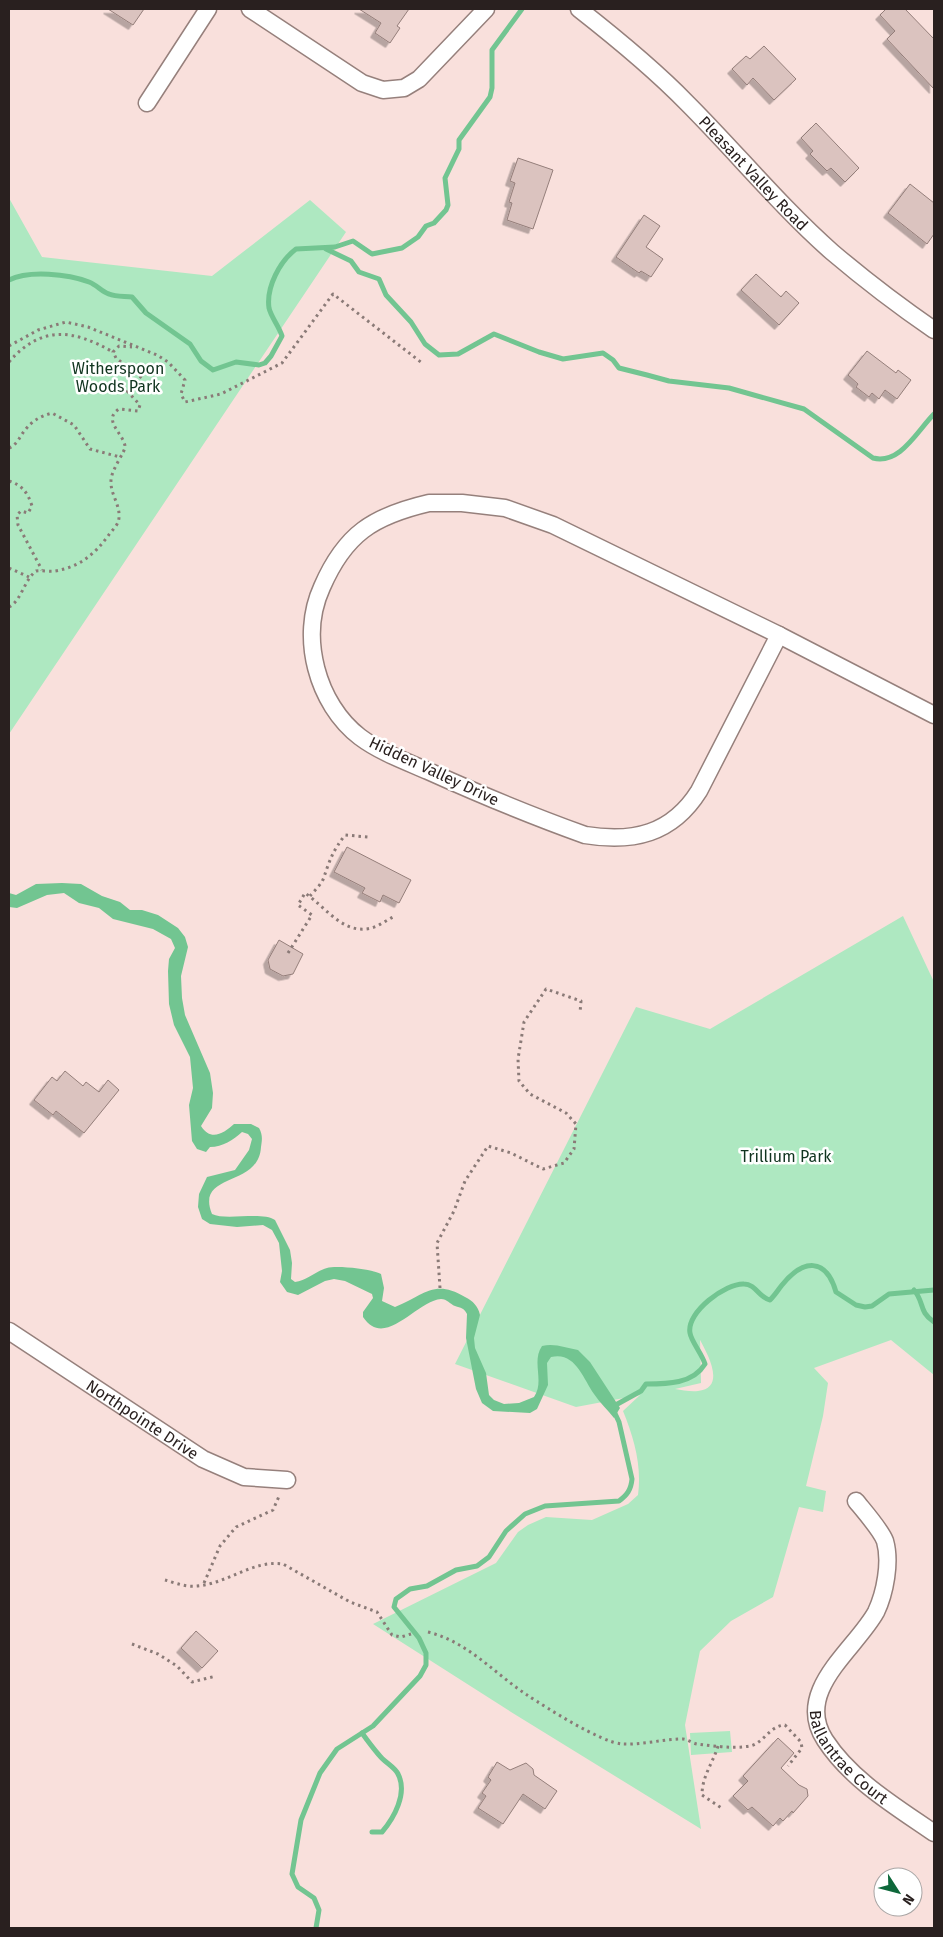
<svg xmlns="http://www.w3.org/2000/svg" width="943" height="1937" font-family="'Fira Sans',sans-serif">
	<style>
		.green { fill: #aee8c1; fill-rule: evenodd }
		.water { fill: #72c591 }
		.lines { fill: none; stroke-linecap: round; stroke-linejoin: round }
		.stream { stroke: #72c591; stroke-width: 5 }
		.building { fill: #dbc3bf; stroke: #947e7a; filter: url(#shadow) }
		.minor-casing { stroke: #96807c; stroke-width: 19 }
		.path { stroke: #8a7a77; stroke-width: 3; stroke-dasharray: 2.5 4; stroke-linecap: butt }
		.minor { stroke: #fff; stroke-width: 16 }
		.labels { text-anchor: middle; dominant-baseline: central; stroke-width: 5; stroke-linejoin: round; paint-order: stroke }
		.street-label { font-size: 16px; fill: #29201f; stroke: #fff }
		.park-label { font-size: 16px; fill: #10341f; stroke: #fff }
	</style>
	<defs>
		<filter id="shadow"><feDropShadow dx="-4.5" dy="4.5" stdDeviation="0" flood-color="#0004"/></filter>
	</defs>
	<rect width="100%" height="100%" fill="#f9e0dc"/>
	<g class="green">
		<path d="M9,198L42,257L212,276L310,200L346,232L9,734Z"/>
		<path d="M903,916L934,982V1375L891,1340L814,1368L828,1383L823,1416L806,1486L826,1491L823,1512L799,1507L773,1597L731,1621L700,1651L685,1725L701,1829L511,1712L373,1624L496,1563L518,1532L528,1525L546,1517L592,1520L628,1504L638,1495C642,1466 634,1438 623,1411L640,1395L576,1407L455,1364L636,1007L710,1029ZM700,1340C707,1353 727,1388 698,1391C691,1392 682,1390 675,1389L701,1383Z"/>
		<path d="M730,1731L732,1752L691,1755L690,1733Z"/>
	</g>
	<path class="water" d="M62,883L81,884L102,896L120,902L130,910H142L158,915L178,928L185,937L188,947L181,976L182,998L185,1015L210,1073L213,1093L212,1108L201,1126C211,1142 224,1133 234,1124H251L259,1128C263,1135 262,1140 261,1147C259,1188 195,1172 212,1214C226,1221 262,1211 275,1220L290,1250L292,1263L291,1279L295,1282C308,1280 316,1271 327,1268C336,1265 373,1269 381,1274L384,1288L382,1301L395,1307C423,1296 434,1278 465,1297C473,1301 478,1306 480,1315L474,1338L475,1348L486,1373L489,1395L494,1400L504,1404L519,1403L534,1397C545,1381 531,1362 542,1346C555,1343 566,1348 578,1350L590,1362L620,1408L614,1418C608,1410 600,1403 594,1394C583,1378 575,1351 551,1357L547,1363L548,1385L537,1409L530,1413L493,1411L482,1403L476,1389L466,1338L467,1314C464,1308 461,1308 455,1306C450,1304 447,1299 441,1299C416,1301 385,1350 363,1317V1312L373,1298L372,1294L345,1281L334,1279L325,1281L298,1295L287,1292L280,1282L282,1271L279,1243L272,1230L263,1225L237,1227L210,1224L202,1219L198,1207L199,1194L207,1177L235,1170L249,1150L252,1139L248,1134L242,1132C233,1140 223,1147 210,1147L206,1152L197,1149L192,1141L189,1105L193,1088L190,1057L174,1025L169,1004L168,971L169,959L175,948L171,939L153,929L113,919L99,908L79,903L64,893L47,895L17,908L9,907V893L16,895L36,884Z"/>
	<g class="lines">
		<g class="stream">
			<path d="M326,249L351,261L359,272L379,279L386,295L411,322L425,344L439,355L458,354L494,334L539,352L563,359L603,353L613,360L619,368L647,375L669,381L729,388L804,409L873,458C900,465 917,431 934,414"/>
			<path d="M9,280C29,270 68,274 89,282C97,285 102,292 109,294C116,297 125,296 132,297L146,313L190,344L201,361L213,370L236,362L259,365L265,363L271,356L282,336C279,326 271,317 269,308C266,287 280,261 296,249L335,247L353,241L372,254L402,248L418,237L426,226L434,223L446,210L448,205L445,178L459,149V140L490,97L492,88V50L522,9"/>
			<path d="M914,1290C925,1303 918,1311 934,1322"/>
			<path d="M362,1733C367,1740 373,1748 379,1755C384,1762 395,1767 398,1774C408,1793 394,1818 382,1832H372"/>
			<path d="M316,1928L319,1910L314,1898L298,1887L292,1874L301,1820L320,1773L337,1749L373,1726L420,1676L426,1665V1653L419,1638L394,1607L396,1599L410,1589L427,1586L456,1570L477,1566L489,1557L506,1531L525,1514L545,1506L619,1501C627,1495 631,1490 632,1479L619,1422L612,1407L641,1391L646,1384C667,1384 693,1384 705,1364C702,1354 691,1341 690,1333C686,1312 726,1283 744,1284C756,1284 759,1298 770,1300C775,1295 778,1290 782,1285C803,1259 826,1257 836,1292L856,1305L865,1307L872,1306L889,1294L934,1290"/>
		</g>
	</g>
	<g class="building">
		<path d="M108,9H144L133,25Z"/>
		<path d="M359,9H409L397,26L400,28L390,43L375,33L381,23Z"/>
		<path d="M886,9H905L934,39V89L887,39L895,31L880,15Z"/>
		<path d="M764,46L796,79L774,100L753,78L747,85L732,69L746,56L750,59Z"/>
		<path d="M816,123L859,168L845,182L831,168L827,171L810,154L813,151L801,138Z"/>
		<path d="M518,158L553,170L533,229L507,220L512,203L509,202L515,183L510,181Z"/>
		<path d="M910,184L934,203V234L927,244L888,213Z"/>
		<path d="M644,215L660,226L646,247L663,259L651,277L641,271L639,273L616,257Z"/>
		<path d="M756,274L781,297L786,291L799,303L779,325L741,290Z"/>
		<path d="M867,351L896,373L898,370L911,380L897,399L885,390L879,399L872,393L869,397L856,387L858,384L848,375Z"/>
		<path d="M347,847L411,880L399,903L383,895L380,902L362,893L365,888L334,872Z"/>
		<path d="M279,940L303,954L293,974L283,976L270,969L268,960Z"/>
		<path d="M65,1071L83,1086L86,1082L99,1092L108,1080L119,1090L84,1133L56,1111L53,1115L34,1100L52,1077L57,1081Z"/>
		<path d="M196,1631L218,1651L202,1668L181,1648Z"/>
		<path d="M778,1738L794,1753L781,1768L799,1785L807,1789L808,1796L793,1813L792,1811L783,1821L780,1818L773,1826L752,1807L748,1810L733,1796L748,1781L743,1776Z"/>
		<path d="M497,1762L510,1770L526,1763L533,1769L534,1775L557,1791L545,1809L523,1794L503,1824L478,1808L486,1796L482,1793L491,1780L488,1777Z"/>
	</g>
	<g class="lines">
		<g class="minor-casing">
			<g id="minor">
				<path d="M250,9L362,83L383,90L404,88L419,79L486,9"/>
				<path id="s1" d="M579,9C616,38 654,69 687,103C736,152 780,206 832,252C865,280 899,306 934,330"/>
				<path d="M147,103L208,9"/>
				<path d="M429,503H462L505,508L553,525L779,635L699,791C672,834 633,843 585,835C532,816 479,794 428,771C405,761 380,752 360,737C317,704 299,637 322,587C345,534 373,516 429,503Z"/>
				<path d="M779,635L934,715"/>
				<path id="s2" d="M9,1331L203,1459L244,1477L287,1480"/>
				<path id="s3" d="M856,1501C864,1511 881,1530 885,1541C891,1562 885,1593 876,1612C855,1650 793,1691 825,1740C851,1780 895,1806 934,1833"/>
			</g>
		</g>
		<g class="path">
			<path d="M9,346L38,330L66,322L88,327L157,355L168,362L185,380L181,394L185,402L221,394L282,363L333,294L422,363"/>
			<path d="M9,362C41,325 73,329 113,352"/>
			<path d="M9,448C17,445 20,436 25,430C33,420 41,416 52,413L74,425L90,449L120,457"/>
			<path d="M9,481C22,485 28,493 32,506L28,513L21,511L17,515L18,525L42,570"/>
			<path d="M9,568L29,577"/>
			<path d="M9,607C22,600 24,580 36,571C42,570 49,572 55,571C79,567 94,555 108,536C112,530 119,525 119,517C120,504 110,494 111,480C112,468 126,451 125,446C123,433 102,420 119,409L138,411L140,405L127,391L142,385V378L116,358L113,352L119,346L132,347"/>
			<path d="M310,896C314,891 322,884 324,877C330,859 333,851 345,835L368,837"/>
			<path d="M288,953L312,915L298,905L305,893C328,909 346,939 377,926C383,923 389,919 395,916"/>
			<path d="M440,1288L437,1243L454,1211L465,1181L488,1146L511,1153L543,1169L564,1163L574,1149L576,1124L566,1113L530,1094L519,1081L518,1059L524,1022L546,989L581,1001L580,1013"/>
			<path d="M165,1580C172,1582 180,1585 188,1586C221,1589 251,1559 283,1564L350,1602L377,1612L392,1635L401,1637L411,1634"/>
			<path d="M204,1583L220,1546L236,1527L273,1510L280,1494"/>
			<path d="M428,1632C468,1642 494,1673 527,1695C547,1708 600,1742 622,1744C642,1745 663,1739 683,1739C687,1739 692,1743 697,1744C714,1746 733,1749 750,1746C764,1743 769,1726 785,1725L801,1742L802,1748L788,1766"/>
			<path d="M132,1644L158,1654L177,1666L192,1682L216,1676"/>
			<path d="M718,1746C713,1763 702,1776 702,1795L723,1809"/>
		</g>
		<use href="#minor" class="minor"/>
	</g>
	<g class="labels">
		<g class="street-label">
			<text stroke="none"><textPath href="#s1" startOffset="240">Pleasant Valley Road</textPath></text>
			<text transform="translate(434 771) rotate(25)">Hidden Valley Drive</text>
			<text stroke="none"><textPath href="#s2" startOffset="160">Northpointe Drive</textPath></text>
			<text stroke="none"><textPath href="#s3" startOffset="298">Ballantrae Court</textPath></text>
		</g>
		<g class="park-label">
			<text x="118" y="368">Witherspoon<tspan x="118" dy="18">Woods Park</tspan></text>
			<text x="786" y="1156">Trillium Park</text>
		</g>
	</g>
	<rect width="943" height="1937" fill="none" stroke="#29201f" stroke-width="20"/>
	<g transform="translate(898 1892) rotate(126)"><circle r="24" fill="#ffffff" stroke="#a9a6a5"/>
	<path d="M0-4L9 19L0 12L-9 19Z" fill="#0e683b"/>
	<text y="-8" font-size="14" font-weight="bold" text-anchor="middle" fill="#29201f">N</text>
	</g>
</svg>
